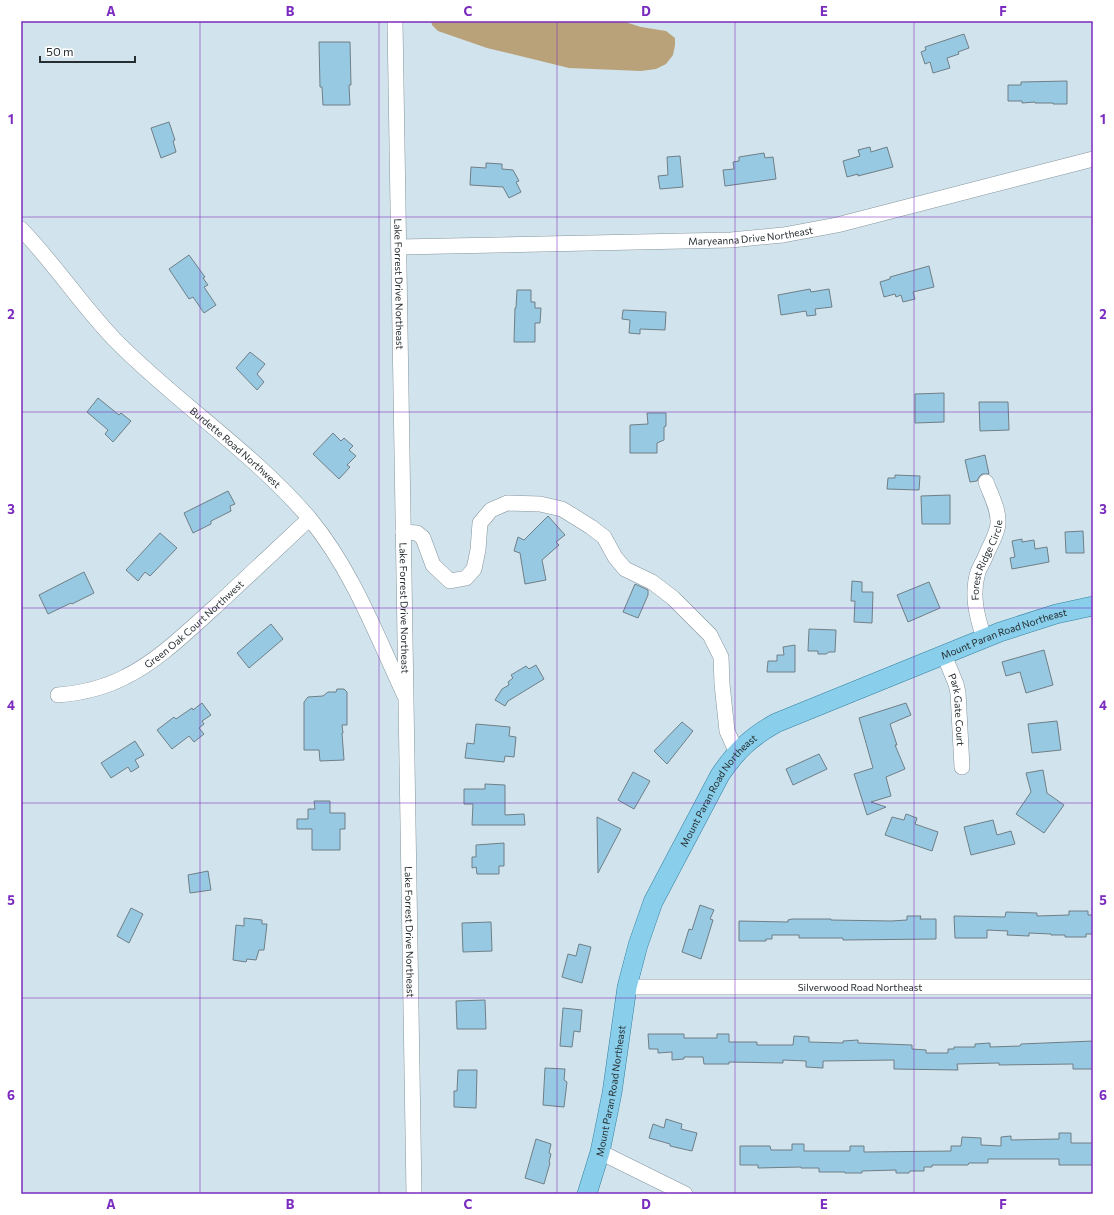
<svg xmlns="http://www.w3.org/2000/svg" width="1114" height="1215" font-family="Commissioner,sans-serif">
	<style>
		.water { fill: #b9a279 }
		.building { fill: #98c9e2; stroke: #6f7f87 }
		.lines { fill: none; stroke-linecap: round; stroke-linejoin: round }
		.minor-casing { stroke: #85959e; stroke-width: 16 }
		.major-casing { stroke: #3481a0; stroke-width: 20 }
		.minor { stroke: #fff; stroke-width: 15 }
		.major { stroke: #89ceea; stroke-width: 19 }
		.grid { fill: none; stroke: #7b2cbf; stroke-width: 1; stroke-opacity: 0.55 }
		.labels { text-anchor: middle; dominant-baseline: central; stroke-width: 4; stroke-linejoin: round; paint-order: stroke }
		.street-label { font-size: 10px; fill: #272e31; stroke: #fff }
		.neatline { fill: none; stroke: #7b2cbf; stroke-width: 1.5 }
		.grid-label { font-size: 13px; text-anchor: middle; font-weight: bold; fill: #7b2cbf }
	</style>
	<rect width="100%" height="100%" fill="#d1e3ec"/>
	<path class="water" d="M431,21H622L641,27L666,31L675,38V45L673,55L666,64L656,69L641,71L569,68L487,48L438,31L432,25Z"/>
	<g class="building">
		<path d="M964,34L969,48L958,52L959,54L947,58L950,68L933,73L930,62L925,64L921,52L926,50L925,47Z"/>
		<path d="M319,42H350L351,85H349L350,105H323L322,87H320Z"/>
		<path d="M1067,81V104H1053V103H1035V102L1022,103V101H1008V85H1021V82Z"/>
		<path d="M169,122L175,140L173,141L176,152L161,158L151,128Z"/>
		<path d="M870,147L871,152L887,147L893,167L858,176V174L847,177L843,161L860,156L858,150Z"/>
		<path d="M764,153L765,158L773,157L776,179L725,186L723,170L734,169L733,162L739,161V157Z"/>
		<path d="M680,156L683,187L660,189L658,176L668,175L667,157Z"/>
		<path d="M486,163L502,164V169L513,170L519,181L516,182L521,192L509,198L503,187L470,185L471,167L486,168Z"/>
		<path d="M189,255L205,277L203,278L208,285L204,287L216,305L204,313L193,297L189,299L169,269Z"/>
		<path d="M929,266L934,287L913,292L915,299L903,302L901,295L896,297L895,294L884,297L880,282L890,279V277Z"/>
		<path d="M810,289L811,292L829,289L832,307L815,309L816,315L807,316L806,311L781,315L778,295Z"/>
		<path d="M517,290H531V302H535V308H541L540,323H535V342H514L515,308H516Z"/>
		<path d="M623,310L666,312L665,330L640,329V334L629,333L630,320L622,319Z"/>
		<path d="M250,352L265,364L257,374L264,382L257,390L236,368Z"/>
		<path d="M944,393V422L915,423V394Z"/>
		<path d="M98,398L119,415L121,413L131,421L113,442L105,434L108,430L87,412Z"/>
		<path d="M979,402H1008L1009,430L980,431Z"/>
		<path d="M647,413H666V426L664,427V440L657,443V453H630V425L648,424Z"/>
		<path d="M333,433L341,441L344,438L353,446L349,450L356,456L347,465L350,467L339,479L313,454Z"/>
		<path d="M985,455L989,474H982L979,477L977,481L970,482L965,460Z"/>
		<path d="M895,475L920,476L919,490L887,489L888,478H895Z"/>
		<path d="M228,491L235,504L230,506L231,511L211,521V524L193,533L184,513Z"/>
		<path d="M950,495V524H922L921,496Z"/>
		<path d="M548,516L565,535L556,542L559,545L542,560L546,580L525,584L520,553L514,551L518,537L524,540Z"/>
		<path d="M1083,531L1084,553H1066L1065,532Z"/>
		<path d="M160,533L177,548L150,576L145,572L138,581L126,570Z"/>
		<path d="M1022,539V542L1034,540L1035,549L1047,547L1049,562L1012,569L1010,558L1015,557L1012,541Z"/>
		<path d="M84,572L94,593L72,604L71,603L48,614L39,595Z"/>
		<path d="M852,581L862,582V592H873L872,623L854,622L855,601H851Z"/>
		<path d="M929,582L940,608L908,622L897,595Z"/>
		<path d="M635,584L648,590V595L638,618L623,612Z"/>
		<path d="M271,624L283,639L249,668L237,653Z"/>
		<path d="M809,629L836,630L835,652H829L826,654H818V651H808Z"/>
		<path d="M795,645V672H767L768,661H777V655H784L783,647Z"/>
		<path d="M1044,650L1053,685L1026,693L1020,672L1006,676L1002,662Z"/>
		<path d="M536,665L544,679L508,701L505,706L495,700L502,689L509,685L508,682L513,678L511,675L526,666L529,669Z"/>
		<path d="M337,689H344L347,692V725H342L343,733H342L344,760L320,761L319,750H304V702L308,697L323,696L328,692H336Z"/>
		<path d="M202,703L211,715L202,721L204,724L199,728L204,734L194,742L189,736L172,749L157,730L174,717L176,719L192,708L193,710Z"/>
		<path d="M906,703L911,715L890,724L897,745H895L905,769L886,777L891,796L871,802L886,807L867,815L854,774L873,768L859,718Z"/>
		<path d="M1057,721L1061,750L1032,753L1028,724Z"/>
		<path d="M682,722L693,731L667,764L654,751Z"/>
		<path d="M476,724L510,727L509,736L516,737L514,757L505,756L504,762L465,758L467,743L474,744Z"/>
		<path d="M135,741L144,755L135,760L139,767L131,772L128,767L111,778L101,763Z"/>
		<path d="M819,754L827,769L793,785L786,769Z"/>
		<path d="M1043,770L1047,793L1064,805L1044,833L1016,814L1031,792L1026,773Z"/>
		<path d="M633,772L650,781L634,809L618,800Z"/>
		<path d="M485,784L505,785V815L524,814L525,825H472L473,804H464V789H485Z"/>
		<path d="M314,801H330V813H345V829H340V850H312V829H297V819H308V809H315Z"/>
		<path d="M906,814L917,818L915,824L938,832L932,851L885,835L892,817L904,820Z"/>
		<path d="M597,817L621,829L598,873Z"/>
		<path d="M993,820L997,835L1011,831L1015,844L971,855L964,827Z"/>
		<path d="M504,843V866H499V874H477L476,867L472,868V857H476V845Z"/>
		<path d="M208,871L211,890L190,893L188,875Z"/>
		<path d="M700,905L714,910L710,919L713,920L701,959L682,952L689,929L692,930Z"/>
		<path d="M131,908L143,914L129,943L117,936Z"/>
		<path d="M1069,911H1088V915H1093V934H1086V937H1065V935H1051V934L1029,933V936L1007,935L1008,931L987,930V938H955L954,916L1005,917L1006,912L1037,913V916L1069,915Z"/>
		<path d="M907,916H921L920,919H936V939L843,940V938H799V935H772V939H766V941H739V921L788,922V920L792,919H831V920L891,921L907,920Z"/>
		<path d="M244,918L262,920V924H267L264,950H259L256,960L247,959L246,962L233,960L236,925L244,926Z"/>
		<path d="M491,922L492,951L463,952L462,923Z"/>
		<path d="M579,944L591,947L582,983L562,977L568,954L576,956Z"/>
		<path d="M485,1000L486,1029H457L456,1001Z"/>
		<path d="M563,1008L582,1010L580,1032L574,1031L572,1047L560,1046Z"/>
		<path d="M648,1034H684V1038H717V1034H729V1042H757V1045H793L794,1036L809,1037V1042L843,1043V1041L858,1040V1043L912,1045V1049L926,1050V1053H948V1049H954V1047H975V1044L990,1043V1047L1020,1046L1021,1044L1093,1041V1069H1073V1064L999,1065V1063L957,1064L958,1070L894,1069V1060L823,1061V1068L806,1067V1061L783,1060V1063L729,1062V1064H704L703,1057H684V1059L672,1060V1052L658,1053V1049H649Z"/>
		<path d="M545,1068L565,1069L564,1080L567,1082L564,1107L543,1105Z"/>
		<path d="M458,1070H477L476,1108L454,1107V1091H457Z"/>
		<path d="M666,1119L682,1124L681,1129L697,1133L692,1151L670,1146V1144L649,1138L653,1124L664,1128Z"/>
		<path d="M1059,1133H1071V1143H1093V1165H1059V1159H988V1163H969L968,1165H932V1167H924V1171H910L909,1173H896V1170L862,1171V1173H845V1172H819V1168H801V1167L758,1168V1165H740V1146H770L771,1150H792V1144H804V1151H850V1146H864V1152L951,1151V1146H961L962,1137L981,1138V1145L1001,1146V1137L1011,1136V1140L1059,1139Z"/>
		<path d="M536,1139L551,1144L549,1153L551,1154L549,1162L550,1163L544,1184L525,1178Z"/>
	</g>
	<g class="lines">
		<g class="minor-casing">
			<g id="minor">
				<path id="s1" d="M395,21L414,1194"/>
				<path id="s2" d="M21,229C55,264 82,306 116,341C177,403 253,452 310,519C352,570 376,634 404,694"/>
				<path id="s3" d="M399,247L731,240L783,235L837,225L1093,159"/>
				<path d="M403,532L417,533L423,538L433,565L450,581L466,578L474,569L478,550L480,523L491,510L507,503L540,504L562,509L591,527L604,537L615,557L625,569L652,582L673,598L710,635L721,657L722,684L727,731L737,753"/>
				<path id="s4" d="M984,638C977,617 971,595 978,572C980,566 984,561 986,555C990,545 997,535 998,524C999,510 991,495 986,482"/>
				<path id="s5" d="M944,655L956,684L958,693L962,767"/>
				<path id="s6" d="M58,695C82,693 104,688 125,677C158,661 189,630 216,606C247,577 278,548 309,519"/>
				<path id="s7" d="M627,987H1093"/>
				<path d="M600,1152L685,1194"/>
			</g>
		</g>
		<g class="major-casing">
			<g id="major">
				<path id="s8" d="M587,1194L600,1152L612,1093L627,987L638,945L653,902L720,775C736,751 751,737 776,723L1000,632L1056,614L1093,606"/>
			</g>
		</g>
		<use href="#minor" class="minor"/>
		<use href="#major" class="major"/>
	</g>
	<path class="grid" d="M200,21V1194M379,21V1194M557,21V1194M735,21V1194M914,21V1194M21,217H1093M21,412H1093M21,608H1093M21,803H1093M21,998H1093"/>
	<g class="labels">
		<g class="street-label">
			<text stroke="none"><textPath href="#s3" startOffset="352">Maryeanna Drive Northeast</textPath></text>
			<text stroke="none"><textPath href="#s1" startOffset="263">Lake Forrest Drive Northeast</textPath></text>
			<text stroke="none"><textPath href="#s2" startOffset="307">Burdette Road Northwest</textPath></text>
			<text stroke="none"><textPath href="#s4" startOffset="81">Forest Ridge Circle</textPath></text>
			<text stroke="none"><textPath href="#s1" startOffset="587">Lake Forrest Drive Northeast</textPath></text>
			<text stroke="none"><textPath href="#s6" startOffset="157">Green Oak Court Northwest</textPath></text>
			<text stroke="none"><textPath href="#s8" startOffset="766">Mount Paran Road Northeast</textPath></text>
			<text stroke="none"><textPath href="#s5" startOffset="57">Park Gate Court</textPath></text>
			<text stroke="none"><textPath href="#s8" startOffset="430">Mount Paran Road Northeast</textPath></text>
			<text stroke="none"><textPath href="#s1" startOffset="911">Lake Forrest Drive Northeast</textPath></text>
			<text stroke="none"><textPath href="#s7" startOffset="233">Silverwood Road Northeast</textPath></text>
			<text stroke="none"><textPath href="#s8" startOffset="106">Mount Paran Road Northeast</textPath></text>
		</g>
	</g>
	<rect width="1114" height="1215" fill="none" stroke="#ffffff" stroke-width="44"/>
	<path d="M40 56v6h95v-6" fill="none" stroke="#272e31" stroke-width="2"/>
	<text x="46" y="56" font-size="12" fill="#272e31" stroke="#ffffff" stroke-width="3" paint-order="stroke">50 m</text>
	<rect x="22" y="22" width="1070" height="1171" class="neatline"/>
	<g class="grid-label">
		<text x="111" y="16">A</text>
		<text x="290" y="16">B</text>
		<text x="468" y="16">C</text>
		<text x="646" y="16">D</text>
		<text x="824" y="16">E</text>
		<text x="1003" y="16">F</text>
		<text x="11" y="124">1</text>
		<text x="1103" y="124">1</text>
		<text x="11" y="319">2</text>
		<text x="1103" y="319">2</text>
		<text x="11" y="514">3</text>
		<text x="1103" y="514">3</text>
		<text x="11" y="710">4</text>
		<text x="1103" y="710">4</text>
		<text x="11" y="905">5</text>
		<text x="1103" y="905">5</text>
		<text x="11" y="1100">6</text>
		<text x="1103" y="1100">6</text>
		<text x="111" y="1209">A</text>
		<text x="290" y="1209">B</text>
		<text x="468" y="1209">C</text>
		<text x="646" y="1209">D</text>
		<text x="824" y="1209">E</text>
		<text x="1003" y="1209">F</text>
	</g>
</svg>
